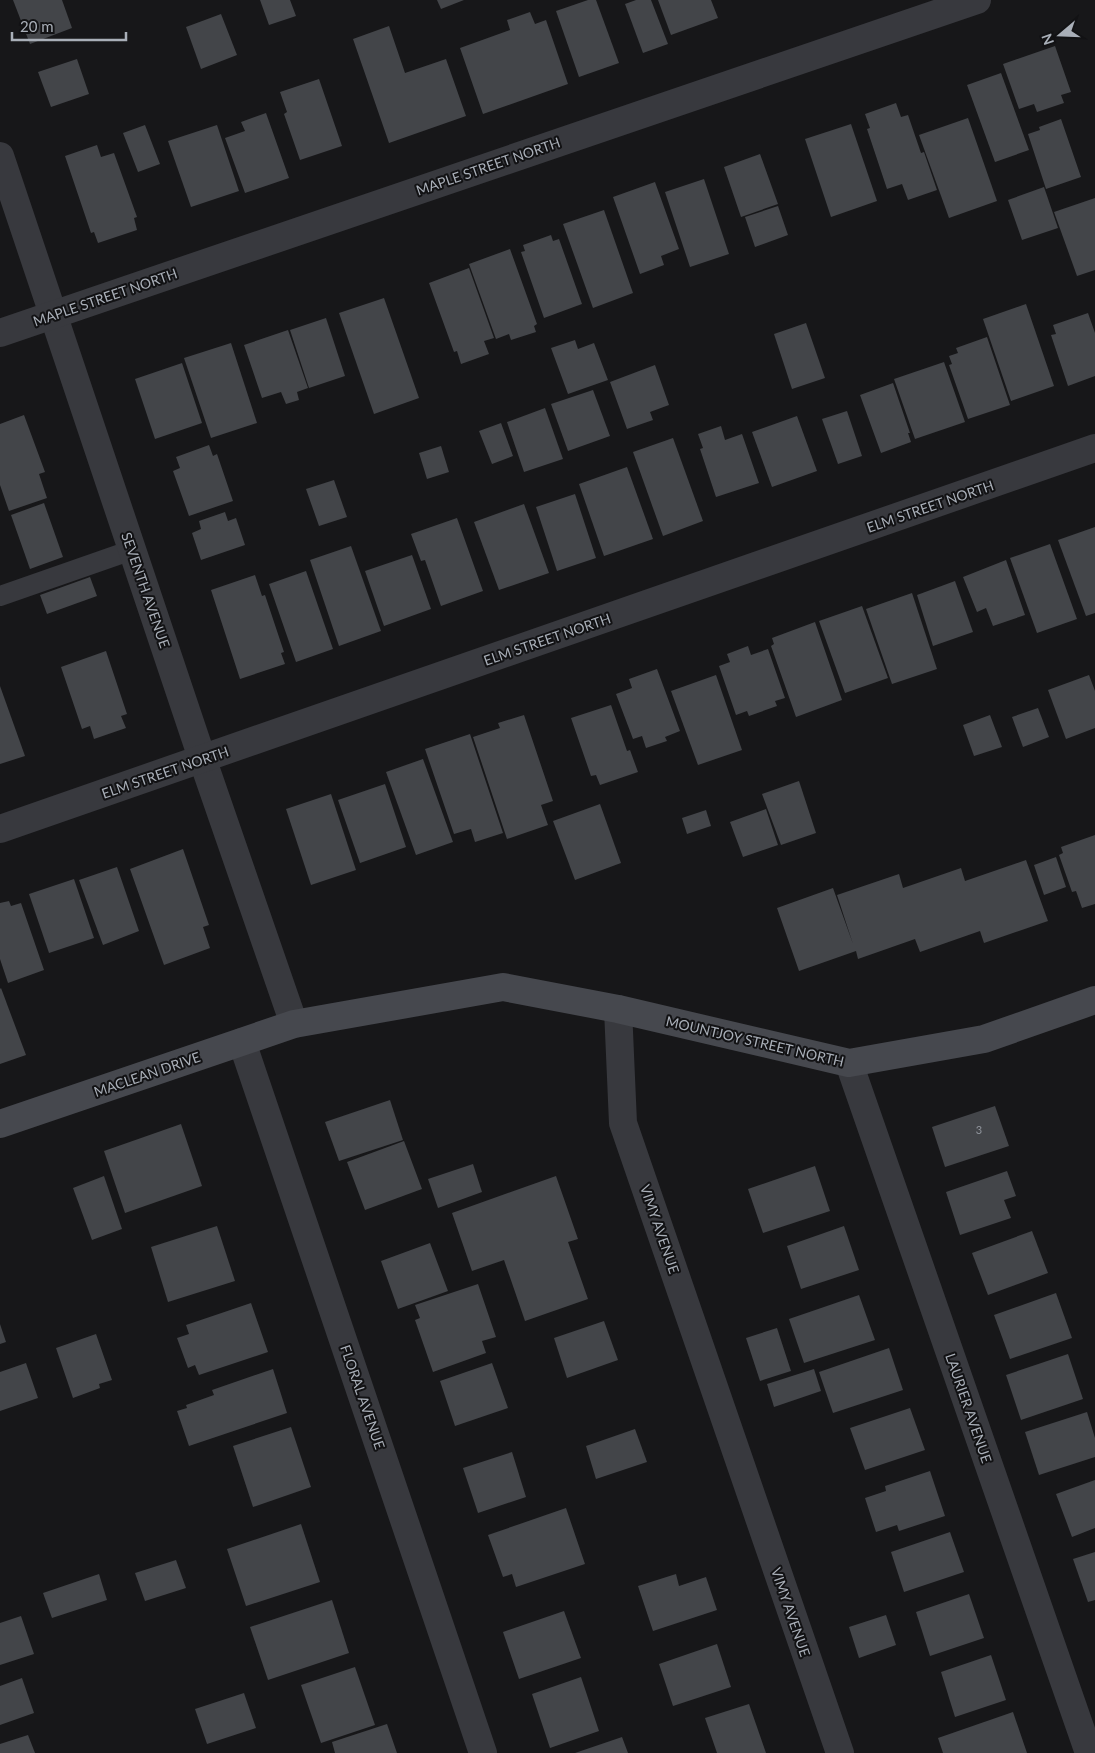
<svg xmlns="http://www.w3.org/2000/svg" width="1095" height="1753" font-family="Lato,sans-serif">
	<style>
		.building { fill: #434549 }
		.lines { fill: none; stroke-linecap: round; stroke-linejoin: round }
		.lane { stroke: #38393e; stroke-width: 20 }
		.street { stroke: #38393e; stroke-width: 28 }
		.secondary { stroke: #46484e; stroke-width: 28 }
		.labels { text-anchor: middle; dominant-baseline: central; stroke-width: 4; stroke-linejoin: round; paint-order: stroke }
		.number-label { font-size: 11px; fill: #90949c }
		.street-label { font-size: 14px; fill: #a9afb8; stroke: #121214 }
	</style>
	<rect width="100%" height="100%" fill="#171719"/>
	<g class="building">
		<path d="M13,0H62L72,28L30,44Z"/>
		<path d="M260,0H290L296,16L269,25Z"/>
		<path d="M437,0H464L441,9Z"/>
		<path d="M588,0H596L619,63L579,77L556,11Z"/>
		<path d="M636,0H651L668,44L643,53L625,4Z"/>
		<path d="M658,0H711L718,18L671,35Z"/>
		<path d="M530,12L535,24L546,20L568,84L483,114L460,48L510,30L507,20Z"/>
		<path d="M221,14L237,55L201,69L186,27Z"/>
		<path d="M389,26L405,73L446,59L466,116L389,143L353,39Z"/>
		<path d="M1055,46L1071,92L1061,95L1064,103L1037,112L1034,104L1019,109L1003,64Z"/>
		<path d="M77,59L89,94L51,107L38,72Z"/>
		<path d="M1001,73L1029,150L995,162L967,85Z"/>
		<path d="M319,79L342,146L300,160L284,114L287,112L280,92Z"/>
		<path d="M896,103L901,117L908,115L921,153L924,152L937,190L908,200L902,184L887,189L867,129L870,128L865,114Z"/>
		<path d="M266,113L289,178L245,193L225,138L245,131L241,122Z"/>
		<path d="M968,118L997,201L949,218L919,135Z"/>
		<path d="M1061,119L1081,177L1046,189L1028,134L1040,130L1039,127Z"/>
		<path d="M851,124L877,201L831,217L805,139Z"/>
		<path d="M145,125L160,164L138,172L123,133Z"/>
		<path d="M217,125L239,191L191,207L168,141Z"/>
		<path d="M97,145L101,157L114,153L137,217L134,218L137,230L98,243L94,232L91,233L65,156Z"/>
		<path d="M760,154L778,204L741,217L724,167Z"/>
		<path d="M704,179L729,254L690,267L665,192Z"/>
		<path d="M655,182L679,249L661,256L664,265L640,274L613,197Z"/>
		<path d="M1044,187L1058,228L1022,240L1008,200Z"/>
		<path d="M1095,198V270L1077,276L1054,212Z"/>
		<path d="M778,206L788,235L755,247L745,217Z"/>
		<path d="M604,210L633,293L593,308L563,224Z"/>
		<path d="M551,235L553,241L559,239L582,304L544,318L521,252L525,251L523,245Z"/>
		<path d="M510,249L537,324L534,326L536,332L511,340L509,334L496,339L469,264Z"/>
		<path d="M469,268L494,338L484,341L489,354L461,364L457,351L454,352L429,283Z"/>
		<path d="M384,298L419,398L374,414L339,313Z"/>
		<path d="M1026,304L1054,386L1011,401L983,319Z"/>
		<path d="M1088,313L1095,333V376L1068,386L1051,335L1056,334L1053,325Z"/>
		<path d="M326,318L345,376L309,388L290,330Z"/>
		<path d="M806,323L825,378L792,389L774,334Z"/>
		<path d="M288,330L308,388L297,392L299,400L286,404L281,392L262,398L244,345Z"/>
		<path d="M987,337L1010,405L968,419L949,365L952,364L949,356L958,353L956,348Z"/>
		<path d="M575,340L578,349L594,343L608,380L568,394L551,348Z"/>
		<path d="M231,343L257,423L211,438L184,358Z"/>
		<path d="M944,362L965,422L915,439L894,379Z"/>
		<path d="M182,363L202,423L155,439L135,379Z"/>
		<path d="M655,365L669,405L650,412L653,420L627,429L610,382Z"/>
		<path d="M893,383L910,433H908L911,442L881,453L860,395Z"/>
		<path d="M593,390L610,436L568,451L551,404Z"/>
		<path d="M545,408L563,459L524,472L507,422Z"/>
		<path d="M847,411L862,456L838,464L822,419Z"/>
		<path d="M24,415L45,472L39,474L47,498L9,511L0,485V424Z"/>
		<path d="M797,416L817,471L772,487L752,432Z"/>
		<path d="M501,423L513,456L492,464L479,431Z"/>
		<path d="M721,426L725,440L742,434L759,483L716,497L700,449L703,448L698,434Z"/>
		<path d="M673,438L703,521L663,536L633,452Z"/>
		<path d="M209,445L213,456L217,454L233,501L189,516L173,471L180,468L176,457Z"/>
		<path d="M441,446L449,472L427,479L419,453Z"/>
		<path d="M627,467L653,539L604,556L579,484Z"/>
		<path d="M334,480L347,517L319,526L306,489Z"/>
		<path d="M575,494L596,558L557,571L536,507Z"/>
		<path d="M44,503L63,557L30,569L11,515Z"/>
		<path d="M524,504L549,573L499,590L474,522Z"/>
		<path d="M225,512L228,521L236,518L245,545L201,560L192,533L201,529L199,521Z"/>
		<path d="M457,518L483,591L441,606L425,560L421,561L411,534Z"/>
		<path d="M1095,527V613L1086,616L1058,540Z"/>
		<path d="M1050,544L1077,619L1037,633L1010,558Z"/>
		<path d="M351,546L381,631L339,646L310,560Z"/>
		<path d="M412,555L431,609L384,626L365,571Z"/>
		<path d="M1006,560L1025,615L993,626L986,608L977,612L963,577Z"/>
		<path d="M306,571L333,649L296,662L269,584Z"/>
		<path d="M255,575L262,596L265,595L284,652L281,653L285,664L240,679L211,590Z"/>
		<path d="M90,577L97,596L47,614L40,595Z"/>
		<path d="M955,581L973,632L933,646L917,595Z"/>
		<path d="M912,593L937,669L892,684L866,609Z"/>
		<path d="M862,606L888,678L845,693L819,621Z"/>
		<path d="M815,622L842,700L796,717L771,646L774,644L772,638Z"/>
		<path d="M748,646L751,655L768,649L785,698L775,701L777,706L749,716L747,711L736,715L719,666L730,662L727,654Z"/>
		<path d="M106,651L127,714L121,716L126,728L94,739L90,726L82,729L61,667Z"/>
		<path d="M657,669L680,731L665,737L667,741L646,748L642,736L633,739L616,694L632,688L629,679Z"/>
		<path d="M716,675L742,750L698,765L671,691Z"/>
		<path d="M1089,675L1095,691V728L1066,739L1048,690Z"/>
		<path d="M0,686L25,756L0,764Z"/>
		<path d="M611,705L627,751L630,750L638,772L600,785L596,775L591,776L571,718Z"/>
		<path d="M1038,708L1049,737L1023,747L1012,717Z"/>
		<path d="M524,715L553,801L541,805L548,825L507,839L473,737L500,728L498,723Z"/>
		<path d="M990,715L1002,747L974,756L963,725Z"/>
		<path d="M470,734L503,833L475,842L471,829L454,834L425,749Z"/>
		<path d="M423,759L453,842L416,855L386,772Z"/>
		<path d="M799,781L816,833L781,845L762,794Z"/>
		<path d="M385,784L406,847L360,863L338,800Z"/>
		<path d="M331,794L356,870L311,885L286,809Z"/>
		<path d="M600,804L621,863L575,880L553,821Z"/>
		<path d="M766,809L778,845L743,857L730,822Z"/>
		<path d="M706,810L711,826L687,834L682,818Z"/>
		<path d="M1095,835V904L1082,908L1076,891L1072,892L1059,855L1063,853L1061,847Z"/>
		<path d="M183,849L209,925L203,927L210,948L164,965L130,869Z"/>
		<path d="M1056,857L1066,887L1044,895L1034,865Z"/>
		<path d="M1026,860L1048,921L984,943L980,931L920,952L915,939L858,959L856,951L799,971L777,908L833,888L853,944L837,895L899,874L903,888L961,868L965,881Z"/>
		<path d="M117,867L139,931L103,945L79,880Z"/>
		<path d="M74,879L94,938L49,953L29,894Z"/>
		<path d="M9,901L11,906L21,903L44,970L8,983L0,959V903Z"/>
		<path d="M1,988L26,1055L0,1064V989Z"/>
		<path d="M390,1100L403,1140L339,1161L325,1122Z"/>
		<path d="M995,1106L1009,1146L945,1167L932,1127Z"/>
		<path d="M181,1124L202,1186L125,1213L104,1151Z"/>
		<path d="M404,1141L422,1189L365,1210L347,1162Z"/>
		<path d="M473,1164L482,1192L438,1208L428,1179Z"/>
		<path d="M815,1166L830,1211L763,1233L748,1189Z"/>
		<path d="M1007,1171L1016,1196L1004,1200L1011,1218L960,1235L946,1192Z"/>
		<path d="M104,1176L122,1229L92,1240L73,1188Z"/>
		<path d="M556,1176L578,1239L568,1242L588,1299L525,1321L504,1260L472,1271L452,1213Z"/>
		<path d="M217,1226L235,1281L168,1302L151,1247Z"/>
		<path d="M844,1226L859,1270L801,1289L787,1246Z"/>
		<path d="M1032,1231L1048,1273L988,1295L972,1253Z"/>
		<path d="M430,1243L448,1291L398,1309L381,1261Z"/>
		<path d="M478,1284L496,1337L482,1341L486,1353L433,1372L415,1320L420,1318L415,1305Z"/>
		<path d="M1056,1293L1072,1338L1010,1359L994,1315Z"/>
		<path d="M859,1295L875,1340L804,1363L789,1319Z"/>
		<path d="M251,1303L268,1352L199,1375L195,1365L188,1368L177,1338L189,1334L186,1325Z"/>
		<path d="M604,1321L618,1360L567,1378L554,1338Z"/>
		<path d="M0,1324L6,1342L0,1344Z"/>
		<path d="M777,1328L791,1371L760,1381L746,1338Z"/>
		<path d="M96,1334L112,1380L99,1384L100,1388L73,1398L56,1348Z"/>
		<path d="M889,1348L903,1390L833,1413L819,1372Z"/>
		<path d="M1068,1354L1083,1399L1021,1420L1006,1375Z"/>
		<path d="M26,1363L38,1398L0,1411V1372Z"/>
		<path d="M492,1363L508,1408L455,1426L440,1381Z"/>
		<path d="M273,1369L287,1413L189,1446L177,1411L187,1408L186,1405L214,1395L212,1390Z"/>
		<path d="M814,1369L821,1391L774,1407L767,1384Z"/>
		<path d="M910,1408L925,1450L865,1470L850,1428Z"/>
		<path d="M1087,1412L1095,1438V1457L1039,1475L1025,1432Z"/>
		<path d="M291,1427L311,1487L253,1507L233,1446Z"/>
		<path d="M635,1429L647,1462L596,1479L586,1446Z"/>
		<path d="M512,1452L526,1497L478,1513L463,1468Z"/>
		<path d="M930,1471L945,1516L899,1531L897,1525L876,1532L865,1498L886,1491L885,1486Z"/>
		<path d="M1095,1480V1528L1072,1537L1056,1494Z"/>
		<path d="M566,1508L585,1564L516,1587L512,1574L503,1577L488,1535Z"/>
		<path d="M301,1524L320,1582L246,1606L227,1549Z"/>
		<path d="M950,1532L964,1572L904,1592L891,1552Z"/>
		<path d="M1095,1552V1600L1088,1602L1073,1559Z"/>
		<path d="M176,1560L186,1588L145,1601L135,1573Z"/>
		<path d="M99,1574L107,1600L52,1618L43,1593Z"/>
		<path d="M676,1574L679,1586L706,1577L717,1610L653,1631L638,1586Z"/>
		<path d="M969,1594L984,1638L930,1656L916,1612Z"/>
		<path d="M332,1600L349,1653L268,1680L250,1627Z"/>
		<path d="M564,1611L581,1658L519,1679L503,1632Z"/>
		<path d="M886,1615L896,1645L859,1658L849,1627Z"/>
		<path d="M21,1616L34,1654L0,1665V1623Z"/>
		<path d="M717,1644L731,1687L673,1706L659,1664Z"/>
		<path d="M991,1655L1006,1700L955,1717L941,1672Z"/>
		<path d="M355,1667L375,1725L321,1743L301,1685Z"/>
		<path d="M581,1677L599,1731L550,1748L532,1694Z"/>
		<path d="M22,1678L34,1713L0,1725V1686Z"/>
		<path d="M244,1693L256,1728L207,1744L195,1709Z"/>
		<path d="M749,1704L766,1753H717L705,1718Z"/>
		<path d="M1013,1712L1027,1753H943L938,1738Z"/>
		<path d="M387,1724L397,1753H335L332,1742Z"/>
		<path d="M28,1735L35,1753H0V1744Z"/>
		<path d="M622,1737L628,1753H575Z"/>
	</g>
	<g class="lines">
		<path class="lane" d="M0,596L132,550"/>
		<g class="street">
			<path d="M0,156L202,758L294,1024"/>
			<path d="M0,333L977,0"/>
			<path d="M0,829L1095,448"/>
			<path d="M618,1009L623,1123L840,1753"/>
			<path d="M242,1042L483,1753"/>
			<path d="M849,1063L1089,1753"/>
		</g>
		<path class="secondary" d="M0,1124L294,1024L503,987L618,1009L849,1063L984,1039L1095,1000"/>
	</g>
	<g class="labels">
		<g class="number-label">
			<text x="979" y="1129">3</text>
		</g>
		<g class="street-label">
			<text transform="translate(488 166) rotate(-19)">MAPLE STREET NORTH</text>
			<text transform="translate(105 297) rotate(-19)">MAPLE STREET NORTH</text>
			<text transform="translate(930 506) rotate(-19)">ELM STREET NORTH</text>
			<text transform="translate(146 590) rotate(71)">SEVENTH AVENUE</text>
			<text transform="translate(547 639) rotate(-19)">ELM STREET NORTH</text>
			<text transform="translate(165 772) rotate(-19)">ELM STREET NORTH</text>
			<text transform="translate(755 1041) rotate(13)">MOUNTJOY STREET NORTH</text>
			<text transform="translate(147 1074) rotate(-19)">MACLEAN DRIVE</text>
			<text transform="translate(660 1229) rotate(71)">VIMY AVENUE</text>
			<text transform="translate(363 1397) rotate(71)">FLORAL AVENUE</text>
			<text transform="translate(969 1408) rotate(71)">LAURIER AVENUE</text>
			<text transform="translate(791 1612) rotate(71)">VIMY AVENUE</text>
		</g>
	</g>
	<g transform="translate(1060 35) rotate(251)" stroke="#121214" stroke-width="4" paint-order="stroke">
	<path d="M0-4L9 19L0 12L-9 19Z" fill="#a9afb8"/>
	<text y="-8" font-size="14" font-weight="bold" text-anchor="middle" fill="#a9afb8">N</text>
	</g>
	<path d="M12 32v8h114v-8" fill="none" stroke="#a9afb8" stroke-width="2.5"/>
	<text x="20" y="32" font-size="15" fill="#a9afb8" stroke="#121214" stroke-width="4" paint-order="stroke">20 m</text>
</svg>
